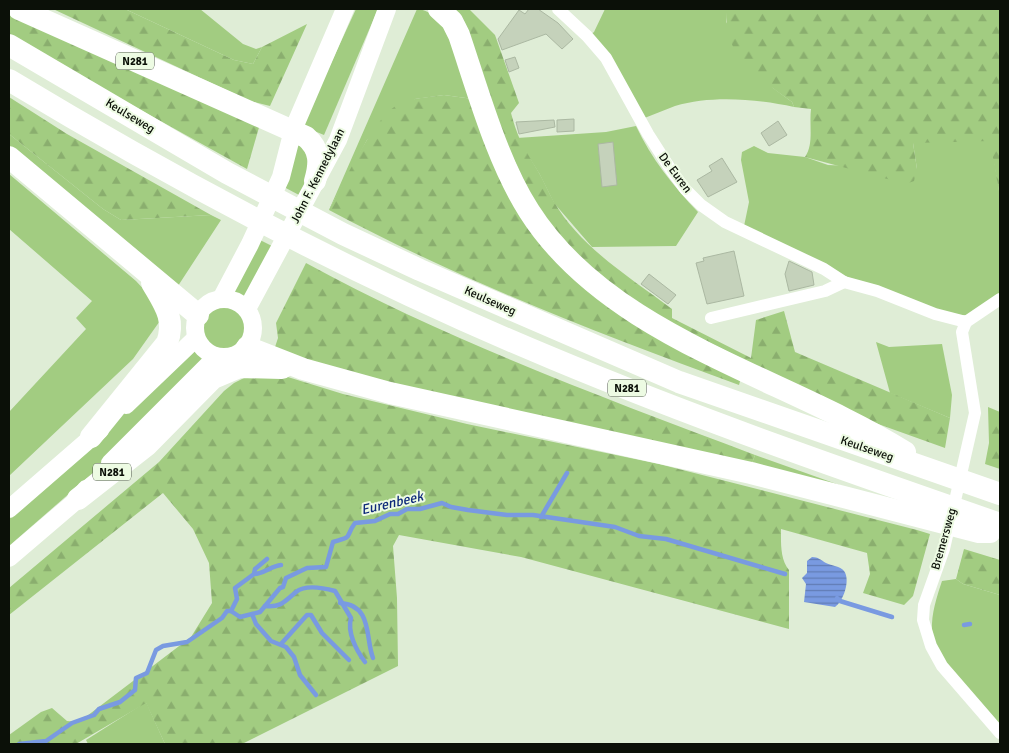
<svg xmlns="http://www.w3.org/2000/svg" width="1009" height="753" font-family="Signika,sans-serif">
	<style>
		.grass { fill: #a2cc81 }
		.forest { fill: url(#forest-firs) }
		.water { fill: url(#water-rules) }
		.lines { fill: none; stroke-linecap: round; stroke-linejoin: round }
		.stream { stroke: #799ae1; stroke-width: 4.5 }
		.building { fill: #c5d2bb; stroke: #abb8a2 }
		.street { stroke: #fff; stroke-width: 12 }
		.secondary { stroke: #fff; stroke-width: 18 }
		.highway { stroke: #fff; stroke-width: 22 }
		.labels { text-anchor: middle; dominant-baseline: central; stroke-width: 4; stroke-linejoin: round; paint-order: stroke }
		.shield { fill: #edfbe3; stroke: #4f564a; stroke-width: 1 }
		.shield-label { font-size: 11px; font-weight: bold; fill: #0b1008 }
		.street-label { font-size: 12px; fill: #0b1008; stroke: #edfbe3 }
		.water-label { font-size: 14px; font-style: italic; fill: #0e297a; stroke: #edfbe3 }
	</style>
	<defs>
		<pattern id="forest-firs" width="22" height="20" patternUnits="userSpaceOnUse" patternTransform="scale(1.25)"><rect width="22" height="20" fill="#a2cc81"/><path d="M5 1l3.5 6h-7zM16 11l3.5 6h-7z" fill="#8aae6e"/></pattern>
		<pattern id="water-rules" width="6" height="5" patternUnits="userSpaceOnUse" patternTransform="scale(1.25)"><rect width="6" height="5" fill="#799ae1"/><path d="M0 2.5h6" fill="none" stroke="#617cb4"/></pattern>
	</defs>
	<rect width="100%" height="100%" fill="#dfedd6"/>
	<g class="grass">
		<path d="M125,9H200L243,44L256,49L262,47L253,64L234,60Z"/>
		<path d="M356,9H378L324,135L302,126Z"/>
		<path d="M417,9C449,10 464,75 473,99L444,95L415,99L367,140L329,210Z"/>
		<path d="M605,9H726V22L773,88L792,102L794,107C756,99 712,95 675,106C664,110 653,115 642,119L590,35L594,32Z"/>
		<path d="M636,126C651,158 673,186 698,212L676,246L592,247L554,203L539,173L517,138L606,132Z"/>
		<path d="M9,134L103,209L121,220L211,215L221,220L176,289L9,152Z"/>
		<path d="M299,138L313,169L299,195L282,186Z"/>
		<path d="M918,141H991L1000,197V295L967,315H955L896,296L811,263L743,231L749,202L741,160L742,152L754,146L768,153L805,157L828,165L917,169L913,143Z"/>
		<path d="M9,174L136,281L159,306L162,318L133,359L9,476V412L86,329L76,318L92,301L9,229Z"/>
		<path d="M258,239L274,247L245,301L229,294Z"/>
		<circle cx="224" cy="328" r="22"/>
		<path d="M876,342L889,347L942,344L952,395L950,418L890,393Z"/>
		<path d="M194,348L206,357L110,458L9,546V518Z"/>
		<path d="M755,455L893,504L750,469Z"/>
		<path d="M956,579L963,584L1000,595V727C981,707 933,658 932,630C931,614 937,596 942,581Z"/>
		<path d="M146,702L165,744H88L86,740Z"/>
	</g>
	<g class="forest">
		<path d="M53,9H125L234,60L253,64L262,47L307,24L270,106L250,101Z"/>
		<path d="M446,9H469L495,35L519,103L511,113C518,140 525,149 538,171C544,181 548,192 554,202C581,248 631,278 672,309V318L751,358L756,320L784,311L795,352L950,418L945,448L867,420L639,308L568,249L535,206Z"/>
		<path d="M726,9H1000V197L990,141L913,143L917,169L914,181L906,184L805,157C814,144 809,126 811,109L794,107L792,102C755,75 725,59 726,9Z"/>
		<path d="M9,15L260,124L247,169L9,37Z"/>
		<path d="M444,95L473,99L535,232L742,374L739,385C599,334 460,280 329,210C343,185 374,116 399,104C412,98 429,97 444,95Z"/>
		<path d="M9,97L67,134L211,215L121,220L103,209L9,134Z"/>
		<path d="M306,263C449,341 604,398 755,455L750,469L509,418L274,350L278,338L276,323Z"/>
		<path d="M254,373L278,374L343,394L467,424L659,464L917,530L930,534L913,596L904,605L863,593L870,574L867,553L781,529C781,543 780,559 789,570V629L521,557L399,535L393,546L397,598L398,666L242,744H165L146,703L76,744H9V735L41,712L52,708L67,721L79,722L191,637L212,603L209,563L193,529L163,493L9,615V588L159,462L224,391L234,383Z"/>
		<path d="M988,407L1000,412V469L985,464L989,443Z"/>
		<path d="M964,549L1000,560V595L963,584L956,579Z"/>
	</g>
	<path class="water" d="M812,557C818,557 821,560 826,563C832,566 840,566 844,571C851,580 843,602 835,607L804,602L806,584L802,578L807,573V561Z"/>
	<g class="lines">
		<g class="stream">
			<path d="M541,517L567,473"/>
			<path d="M254,574C264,574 271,566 281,565"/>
			<path d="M837,598L840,601L892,617"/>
			<path d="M340,603C373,605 365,638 373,658"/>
			<path d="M265,606C281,608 285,601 296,592C306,584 324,588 335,591L351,618C347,632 356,650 365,662"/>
			<path d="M231,611L237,599L235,588L254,574L255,569L267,559"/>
			<path d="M252,614L256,624L271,641L286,647L294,657L300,675L316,695"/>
			<path d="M964,625L970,624"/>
			<path d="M281,644L307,615H311L322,633L349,660"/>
			<path d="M19,744L46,741L72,723L94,715L99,709L120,702L135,690L136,678L147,673L156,650L163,646L187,642L222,618L227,611H231L240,617L260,612L280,588L283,587L286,578L307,568L326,567L333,542C355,536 344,538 355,523L375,521L390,514H398L407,509H420L442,503L451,507L468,510L507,515H533L615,527L639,536L666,539L785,574"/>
		</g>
	</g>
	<g class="building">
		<path d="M529,9H538L558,23L573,39L562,49L546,34L502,50L498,39L519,10L525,14Z"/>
		<path d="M515,57L519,68L509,72L505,60Z"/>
		<path d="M574,119V131L557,132V120Z"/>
		<path d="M554,120L555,127L519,134L516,122Z"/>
		<path d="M778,121L787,135L769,146L761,133Z"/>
		<path d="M613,142L617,185L602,187L598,144Z"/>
		<path d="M722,158L737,182L708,197L697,180L712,171L709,166Z"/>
		<path d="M734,251L744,296L707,304L696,263L704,261L703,258Z"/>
		<path d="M789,261L812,272L814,285L789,291L785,274Z"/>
		<path d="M649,274L676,295L668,304L641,284Z"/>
	</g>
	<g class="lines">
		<g class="street">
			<path d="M558,9L587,36L606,58L648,134L671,170L685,189L701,205L725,222L824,269L844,282L877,291L935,314L966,322"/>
			<path d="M711,318L825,291L844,282"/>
			<path d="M966,322L962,332L975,413L944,549L924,605L923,620L931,646L942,666L1000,733"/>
			<path d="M966,322L1000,299"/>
		</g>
		<g class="secondary">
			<circle cx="224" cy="328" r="29"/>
			<path d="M221,299L250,244L281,177L293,130L345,9"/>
			<path d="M247,309L338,140L387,9"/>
			<path d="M126,405L196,338"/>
			<path d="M110,463L216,357"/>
			<path d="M9,509L100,430"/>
			<path d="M9,558L78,499L86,489"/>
		</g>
		<g class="highway">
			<path d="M19,9L306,137C321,150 320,164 315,181"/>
			<path d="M439,9L452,21L459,35C478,91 497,161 529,211C609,337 783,376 905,452"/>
			<path d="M9,45L227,173L343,234L420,270L679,382L1000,494"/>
			<path d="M9,80C183,185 365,281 554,359C700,420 850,472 1000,524"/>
			<path d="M9,157L198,315"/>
			<path d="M247,347L303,369L390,393L751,473L979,532H990"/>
			<path d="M91,437L167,343C176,319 164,304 152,283"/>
			<path d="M78,499L147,445L213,378L239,367L282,368"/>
		</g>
	</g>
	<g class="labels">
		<g class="shield">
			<rect x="116" y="52.5" width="38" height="17" rx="4"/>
			<rect x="608" y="379.5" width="38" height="17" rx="4"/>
			<rect x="93" y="463.5" width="38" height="17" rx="4"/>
		</g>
		<g class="shield-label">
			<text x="135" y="61">N281</text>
			<text x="627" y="388">N281</text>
			<text x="112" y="472">N281</text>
		</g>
		<g class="street-label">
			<text transform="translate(130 116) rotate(31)">Keulseweg</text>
			<text transform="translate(675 173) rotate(53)">De Euren</text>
			<text transform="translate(318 176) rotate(-63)">John F. Kennedylaan</text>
			<text transform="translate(490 301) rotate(24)">Keulseweg</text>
			<text transform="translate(867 449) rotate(19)">Keulseweg</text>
			<text transform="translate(944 539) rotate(-74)">Bremersweg</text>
		</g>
		<g class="water-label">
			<text transform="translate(392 503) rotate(-13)">Eurenbeek</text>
		</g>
	</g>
	<rect width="1009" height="753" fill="none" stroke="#0b1008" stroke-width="20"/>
</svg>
